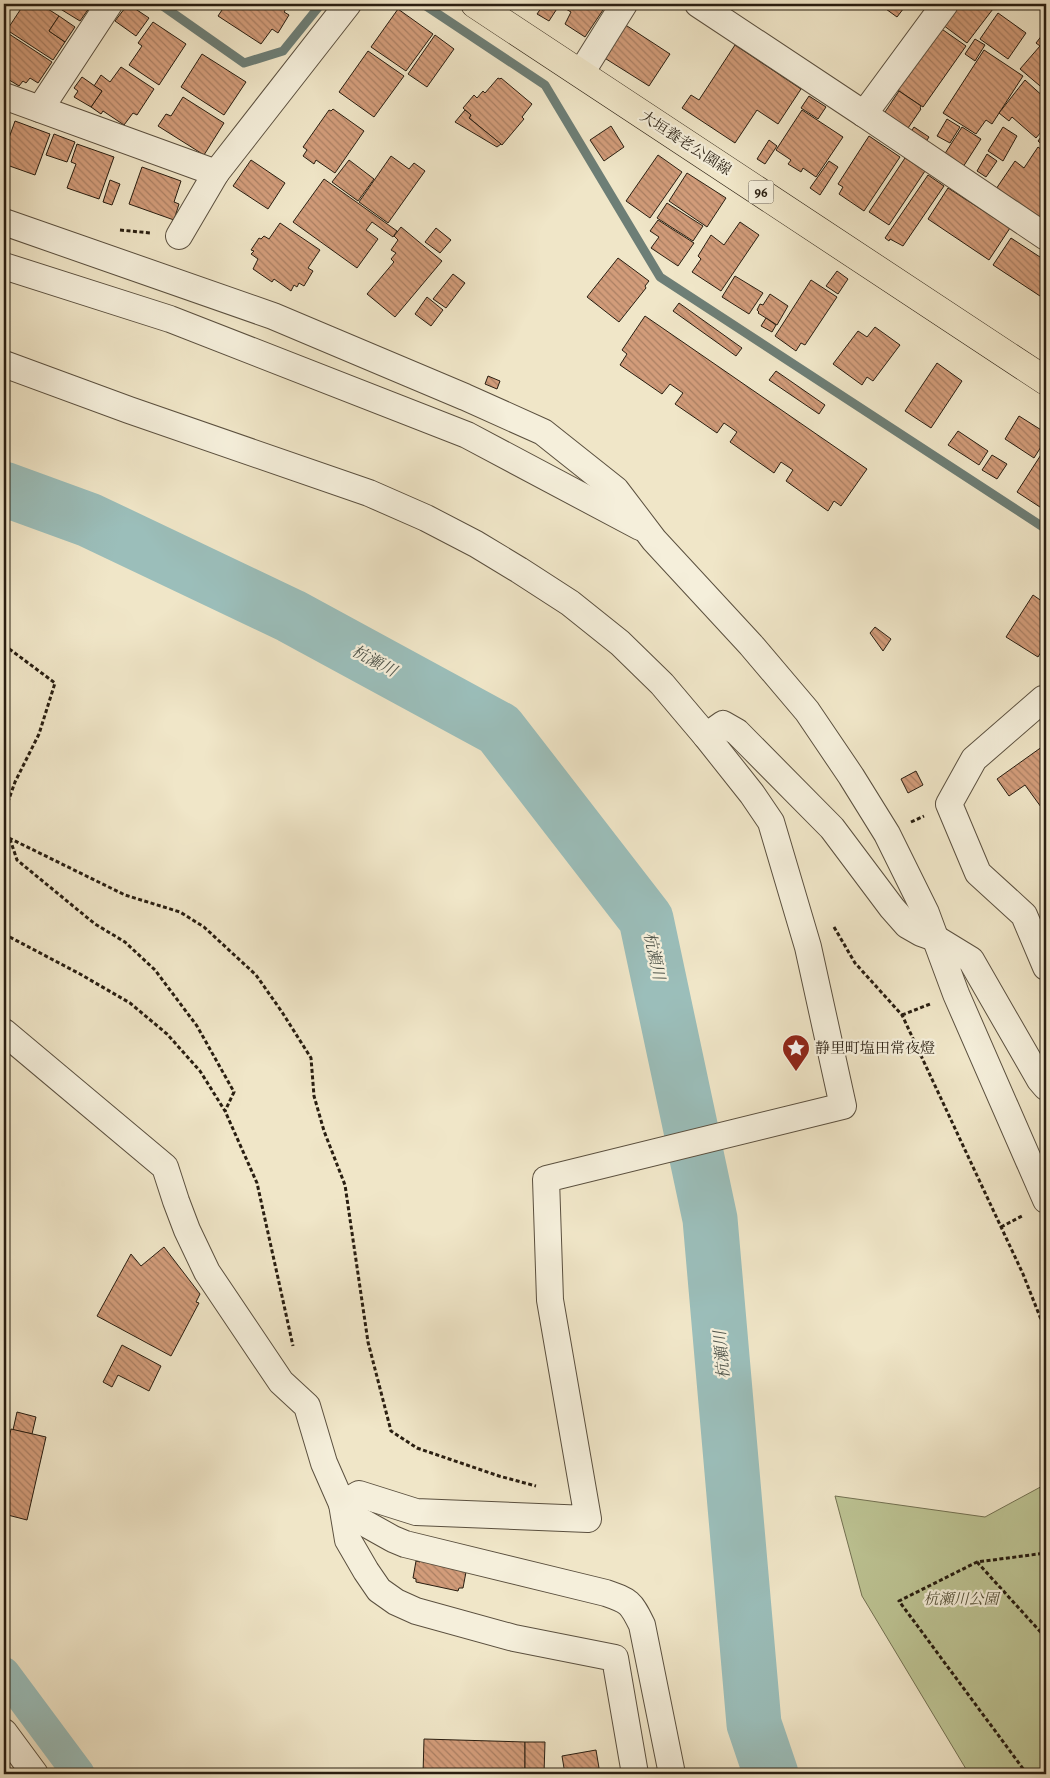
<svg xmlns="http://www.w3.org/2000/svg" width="1050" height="1778" font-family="Alegreya,'Noto Serif JP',serif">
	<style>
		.green { fill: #bdc494; stroke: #737152 }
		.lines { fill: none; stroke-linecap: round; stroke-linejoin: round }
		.stream { stroke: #6d7e76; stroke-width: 9 }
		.canal { stroke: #9bbeba; stroke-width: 32 }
		.river { stroke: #9bbeba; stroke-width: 55 }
		.building { fill: url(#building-back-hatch); stroke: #291e11 }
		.minor-casing { stroke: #5b503f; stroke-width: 28 }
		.primary-casing { stroke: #291e11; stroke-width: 29 }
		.path { stroke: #291e11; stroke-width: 3; stroke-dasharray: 4 2.5; stroke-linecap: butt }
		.minor { stroke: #f5efdb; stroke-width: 26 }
		.primary { stroke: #f0e6c8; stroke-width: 28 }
		.labels { text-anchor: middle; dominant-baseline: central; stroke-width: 4.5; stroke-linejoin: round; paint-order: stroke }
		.shield { fill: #f5efdb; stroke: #665d4e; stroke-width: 1 }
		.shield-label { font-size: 14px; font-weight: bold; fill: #291e11 }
		.street-label { font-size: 15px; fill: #291e11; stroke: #f5efdb }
		.poi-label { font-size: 15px; fill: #291e11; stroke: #f5efdb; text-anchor: start }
		.park-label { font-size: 15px; font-style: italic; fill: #555038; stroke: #f5efdb }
		.water-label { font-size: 16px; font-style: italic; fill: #51564c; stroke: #f5efdb }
	</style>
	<defs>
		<pattern id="building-back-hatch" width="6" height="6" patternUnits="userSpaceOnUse" patternTransform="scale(1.25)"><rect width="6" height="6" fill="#d29c7a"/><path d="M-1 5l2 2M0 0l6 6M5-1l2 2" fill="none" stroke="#aa7f63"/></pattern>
	</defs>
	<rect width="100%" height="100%" fill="#f0e6c8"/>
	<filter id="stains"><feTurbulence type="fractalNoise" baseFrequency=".004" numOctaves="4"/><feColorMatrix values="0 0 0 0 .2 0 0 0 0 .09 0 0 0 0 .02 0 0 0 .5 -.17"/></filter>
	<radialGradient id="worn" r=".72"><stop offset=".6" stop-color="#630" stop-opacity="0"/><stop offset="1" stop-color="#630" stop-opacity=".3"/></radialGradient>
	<path class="green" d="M1046,1484V1774H969L862,1596L835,1496L985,1517Z"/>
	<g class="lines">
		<g class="stream">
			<path d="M160,4L244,63L283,51L321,4"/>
			<path d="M423,4L545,85L660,277L1046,529"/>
		</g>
		<path class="canal" d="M4,1673L79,1774"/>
		<path class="river" d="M4,489L89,520L291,616L499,729L646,919L710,1219L754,1724L771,1774"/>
	</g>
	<g class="building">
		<path d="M24,4H40L59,16L49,31L65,42L53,60L7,30Z"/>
		<path d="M53,4H66L62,10Z"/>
		<path d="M66,4H92L80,21L62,10Z"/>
		<path d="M128,4L149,18L136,36L115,21Z"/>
		<path d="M226,4H289L284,12L289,15L278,33L272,29L261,44L218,16Z"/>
		<path d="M544,4H560L549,21L537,14Z"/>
		<path d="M560,4H607L585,37L565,24L571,12L559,5Z"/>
		<path d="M879,4H907L897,17Z"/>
		<path d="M952,4H994L996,5L967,43L939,22Z"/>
		<path d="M398,9L433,34L406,71L371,47Z"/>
		<path d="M998,13L1026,33L1008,59L980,39Z"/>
		<path d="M59,16L75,27L65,42L49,31Z"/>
		<path d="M153,22L186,44L159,85L129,65L142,46L138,43Z"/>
		<path d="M624,24L670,54L649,86L603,57Z"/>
		<path d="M936,25L966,46L923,107L893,87Z"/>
		<path d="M1046,30V91L1020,69L1040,46L1036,43Z"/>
		<path d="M6,32L52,62L38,83L30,78L26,83L23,81L19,86L6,78L4,81V36Z"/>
		<path d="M435,35L454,49L427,87L408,74Z"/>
		<path d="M975,39L985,45L975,61L965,54Z"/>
		<path d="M735,45L801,89L778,124L757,110L735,143L682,108L691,95L699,100Z"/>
		<path d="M984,50L1023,76L992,124L986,120L976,134L943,113Z"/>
		<path d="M368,51L404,76L374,117L339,92Z"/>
		<path d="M202,54L246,82L224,115L181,87Z"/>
		<path d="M121,67L154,89L137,115L133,113L124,125L103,111L101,114L91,107L102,91L94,86L101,75L110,82Z"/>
		<path d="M82,77L102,91L91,107L74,97L78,91L74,88Z"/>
		<path d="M498,78L500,79L501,78L532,104L522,117L524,119L502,145L469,118L471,115L463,108L474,95L477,98L483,91L485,93Z"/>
		<path d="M1025,80L1046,99V126L1036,138L1012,117L1009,121L999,113Z"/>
		<path d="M899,91L921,106L920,108L921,109L906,131L883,115Z"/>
		<path d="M809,96L826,107L818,119L801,108Z"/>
		<path d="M183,97L224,123L204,155L158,126L166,114L171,116Z"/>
		<path d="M333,109L364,131L335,173L316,160L314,164L303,156L307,150L303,147L329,110L331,111Z"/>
		<path d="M465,110L471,115L469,118L501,144L497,147L455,122Z"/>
		<path d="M802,110L843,137L816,177L803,168L801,172L788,164L791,160L776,150Z"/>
		<path d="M947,119L960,127L950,143L937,136Z"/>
		<path d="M15,121L50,134L35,175L4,164V152Z"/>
		<path d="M611,126L624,147L604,161L590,140Z"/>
		<path d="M914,127L929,137L925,143L910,133Z"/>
		<path d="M962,127L981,139L963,167L944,155Z"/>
		<path d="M1003,127L1017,136L1003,161L988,151Z"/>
		<path d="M1046,130V148L1038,141Z"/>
		<path d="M54,134L75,142L67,162L46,155Z"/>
		<path d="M869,136L900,157L864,211L839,194L843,187L838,184Z"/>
		<path d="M769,140L777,146L765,164L757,159Z"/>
		<path d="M77,144L114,157L99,199L67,188L76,164L71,162Z"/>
		<path d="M1038,147L1046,153V216L1043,221L996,189L1015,161L1024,168Z"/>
		<path d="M987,154L997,161L986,177L977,171Z"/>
		<path d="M658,155L682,172L650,218L626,201Z"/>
		<path d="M391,156L409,169L414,163L425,171L388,223L359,202Z"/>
		<path d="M905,158L925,171L889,225L869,212Z"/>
		<path d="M251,160L285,183L268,209L233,186Z"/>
		<path d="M349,160L374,179L358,201L332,182Z"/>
		<path d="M829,161L838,167L820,195L810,188Z"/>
		<path d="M142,167L181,181L174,202L179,204L174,220L129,204Z"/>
		<path d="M687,173L726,198L707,227L669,201Z"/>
		<path d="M928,175L944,186L903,246L890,239L889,241L885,238Z"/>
		<path d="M324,179L397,231L393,237L372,222L366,230L378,239L357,268L293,222Z"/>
		<path d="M110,180L120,184L112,205L103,202Z"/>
		<path d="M948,188L1010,228L989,260L928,219Z"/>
		<path d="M667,203L703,226L693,241L657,218Z"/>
		<path d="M658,220L694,243L678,266L651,248L659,237L650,231Z"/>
		<path d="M740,222L759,235L721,291L692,272L701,259L698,256L711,235L724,245Z"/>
		<path d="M280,223L320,250L308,268L313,271L304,286L299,283L297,287L294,285L291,291L274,279L272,282L253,269L258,259L251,254L254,251L251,250L259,238L261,239L264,236L269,239Z"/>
		<path d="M401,227L442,261L395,317L367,294L394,262L391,259L396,253L391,250L398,240L394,236Z"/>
		<path d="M436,228L451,240L440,253L425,242Z"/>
		<path d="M1011,238L1046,261V300L993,265Z"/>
		<path d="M618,258L649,281L645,286L646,288L619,322L587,297Z"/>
		<path d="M837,271L848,279L838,294L826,286Z"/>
		<path d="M453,274L465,283L446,308L433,299Z"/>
		<path d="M735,276L763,293L749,314L722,297Z"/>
		<path d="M811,280L837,297L805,345L801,343L796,351L775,336Z"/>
		<path d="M770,294L788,306L777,325L758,313L759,312L757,310L760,304L763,305Z"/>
		<path d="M427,297L443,310L431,326L415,314Z"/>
		<path d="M679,303L742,348L736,356L673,311Z"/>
		<path d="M645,316L867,469L841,506L834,501L828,511L786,481L793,470L781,462L774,473L730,442L737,432L724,423L717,433L675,404L683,393L670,384L662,394L620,365L627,354L622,350Z"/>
		<path d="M766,318L776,325L772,332L761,326Z"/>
		<path d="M875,327L900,345L873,381L867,377L862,385L833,364L858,331L867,337Z"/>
		<path d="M937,363L962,381L931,428L905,411Z"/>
		<path d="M776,371L825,405L819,414L769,380Z"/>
		<path d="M488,376L500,381L497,389L485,384Z"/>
		<path d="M1019,416L1046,433V439L1034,458L1005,439Z"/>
		<path d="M958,431L988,451L979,465L948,445Z"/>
		<path d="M1046,447V511L1017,492Z"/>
		<path d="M992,455L1007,464L997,479L982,470Z"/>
		<path d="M1033,595L1046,604V644L1038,657L1006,637Z"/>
		<path d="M875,627L891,639L883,651L870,633Z"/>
		<path d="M1046,744V803L1041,807L1025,785L1009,796L997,779Z"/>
		<path d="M916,771L923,785L908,793L901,779Z"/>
		<path d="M164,1247L200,1294L196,1302L199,1303L171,1356L97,1316L131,1254L141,1266Z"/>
		<path d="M122,1345L161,1366L149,1391L118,1375L112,1387L103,1382Z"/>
		<path d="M17,1412L36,1417L32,1434L13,1430Z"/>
		<path d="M11,1429L46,1437L27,1520L4,1514V1464Z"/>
		<path d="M420,1559L466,1572L463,1588H459L458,1591L416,1582V1579L413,1578L416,1561L420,1562Z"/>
		<path d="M424,1739L525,1742V1774H423Z"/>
		<path d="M525,1742H545L544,1774H525Z"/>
		<path d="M596,1750L600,1774H565L562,1756Z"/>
	</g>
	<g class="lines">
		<g class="minor-casing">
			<g id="minor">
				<path d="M698,4L864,114"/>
				<path d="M945,4L864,114L1046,237"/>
				<path d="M581,73L624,4"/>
				<path d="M4,96L216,173"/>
				<path d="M40,109L109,4"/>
				<path d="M4,222L273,316L465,397L543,432L616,490L654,540L751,645L807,711L851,776L887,834L926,913L956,994L1046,1200"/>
				<path d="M179,236L216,173L348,4"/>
				<path d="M4,266L170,319L467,435L640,527"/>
				<path d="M4,364L129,410L369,493L426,518L476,544L519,570L570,603L620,643L662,684L706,736L752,794L771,822L808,947L843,1106L546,1179L550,1300L588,1519L416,1512L359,1494L342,1504L348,1540L366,1571L379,1590L396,1602L416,1611L514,1638L615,1658L635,1774"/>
				<path d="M1046,699H1043L974,759L949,804L978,873L1024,915L1046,967"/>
				<path d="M706,736L723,724L737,732L832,828L892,908L907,925L921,933L935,938L971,960L1040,1080L1046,1087"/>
				<path d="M4,1032L165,1167L176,1201L187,1230L207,1272L281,1382L307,1406L324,1463L342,1504L359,1520L393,1539L405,1544L606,1593C629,1601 631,1602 642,1625L672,1774"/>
				<path d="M4,1732L35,1774"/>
			</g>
		</g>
		<g class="primary-casing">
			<path id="primary" d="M475,4L1046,381"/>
		</g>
		<g class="path">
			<path d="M120,230L151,233"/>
			<path d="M4,645L55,683L39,734L15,782L4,813"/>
			<path d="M911,822L924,816"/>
			<path d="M4,826L9,838L125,895L180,912L204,927L256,975L282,1012L311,1058L314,1096L324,1131L345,1185L368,1342L391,1431L417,1448L499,1476L536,1486"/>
			<path d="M10,839L17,860L95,924L125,942L155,970L197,1026L234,1092L225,1111"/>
			<path d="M834,927L855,963L902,1015L1023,1274L1046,1332"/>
			<path d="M4,934L80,974L130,1003L167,1034L200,1071L225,1111L257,1183L293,1346"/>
			<path d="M902,1015L930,1004"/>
			<path d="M1001,1227L1022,1216"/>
			<path d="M977,1562L1046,1638"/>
			<path d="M1027,1774L899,1601L977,1562L1046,1553"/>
			<path d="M1045,1774L1046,1773"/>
		</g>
		<use href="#minor" class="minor"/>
		<use href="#primary" class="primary"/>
	</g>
	<defs>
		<g id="sight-pin" transform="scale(1.4375)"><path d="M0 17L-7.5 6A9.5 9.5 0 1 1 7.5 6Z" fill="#8f2418" stroke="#f5efdb"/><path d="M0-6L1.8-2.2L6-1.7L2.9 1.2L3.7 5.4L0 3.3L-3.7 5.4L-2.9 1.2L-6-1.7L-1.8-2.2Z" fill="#fff"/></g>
	</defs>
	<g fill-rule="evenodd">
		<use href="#sight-pin" x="796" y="1048"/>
	</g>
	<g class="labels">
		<rect class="shield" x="748.5" y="180.5" width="25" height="23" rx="4"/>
		<g class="shield-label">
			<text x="761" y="192">96</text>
		</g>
		<g class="street-label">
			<text transform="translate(686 143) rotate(33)">大垣養老公園線</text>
		</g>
		<g class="poi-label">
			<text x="815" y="1048">静里町塩田常夜燈</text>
		</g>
		<g class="park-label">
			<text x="961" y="1599">杭瀬川公園</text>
		</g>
		<g class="water-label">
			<text transform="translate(374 661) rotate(28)">杭瀬川</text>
			<text transform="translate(654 956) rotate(78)">杭瀬川</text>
			<text transform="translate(722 1355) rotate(-95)">杭瀬川</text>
		</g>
	</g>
	<rect width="1050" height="1778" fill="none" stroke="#f0e6c8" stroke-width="20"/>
	<rect x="5" y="5" width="1040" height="1768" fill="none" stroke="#291e11" stroke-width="2.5"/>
	<rect x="10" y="10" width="1030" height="1758" fill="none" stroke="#291e11"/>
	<rect width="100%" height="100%" filter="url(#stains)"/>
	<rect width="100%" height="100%" fill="url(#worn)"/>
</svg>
